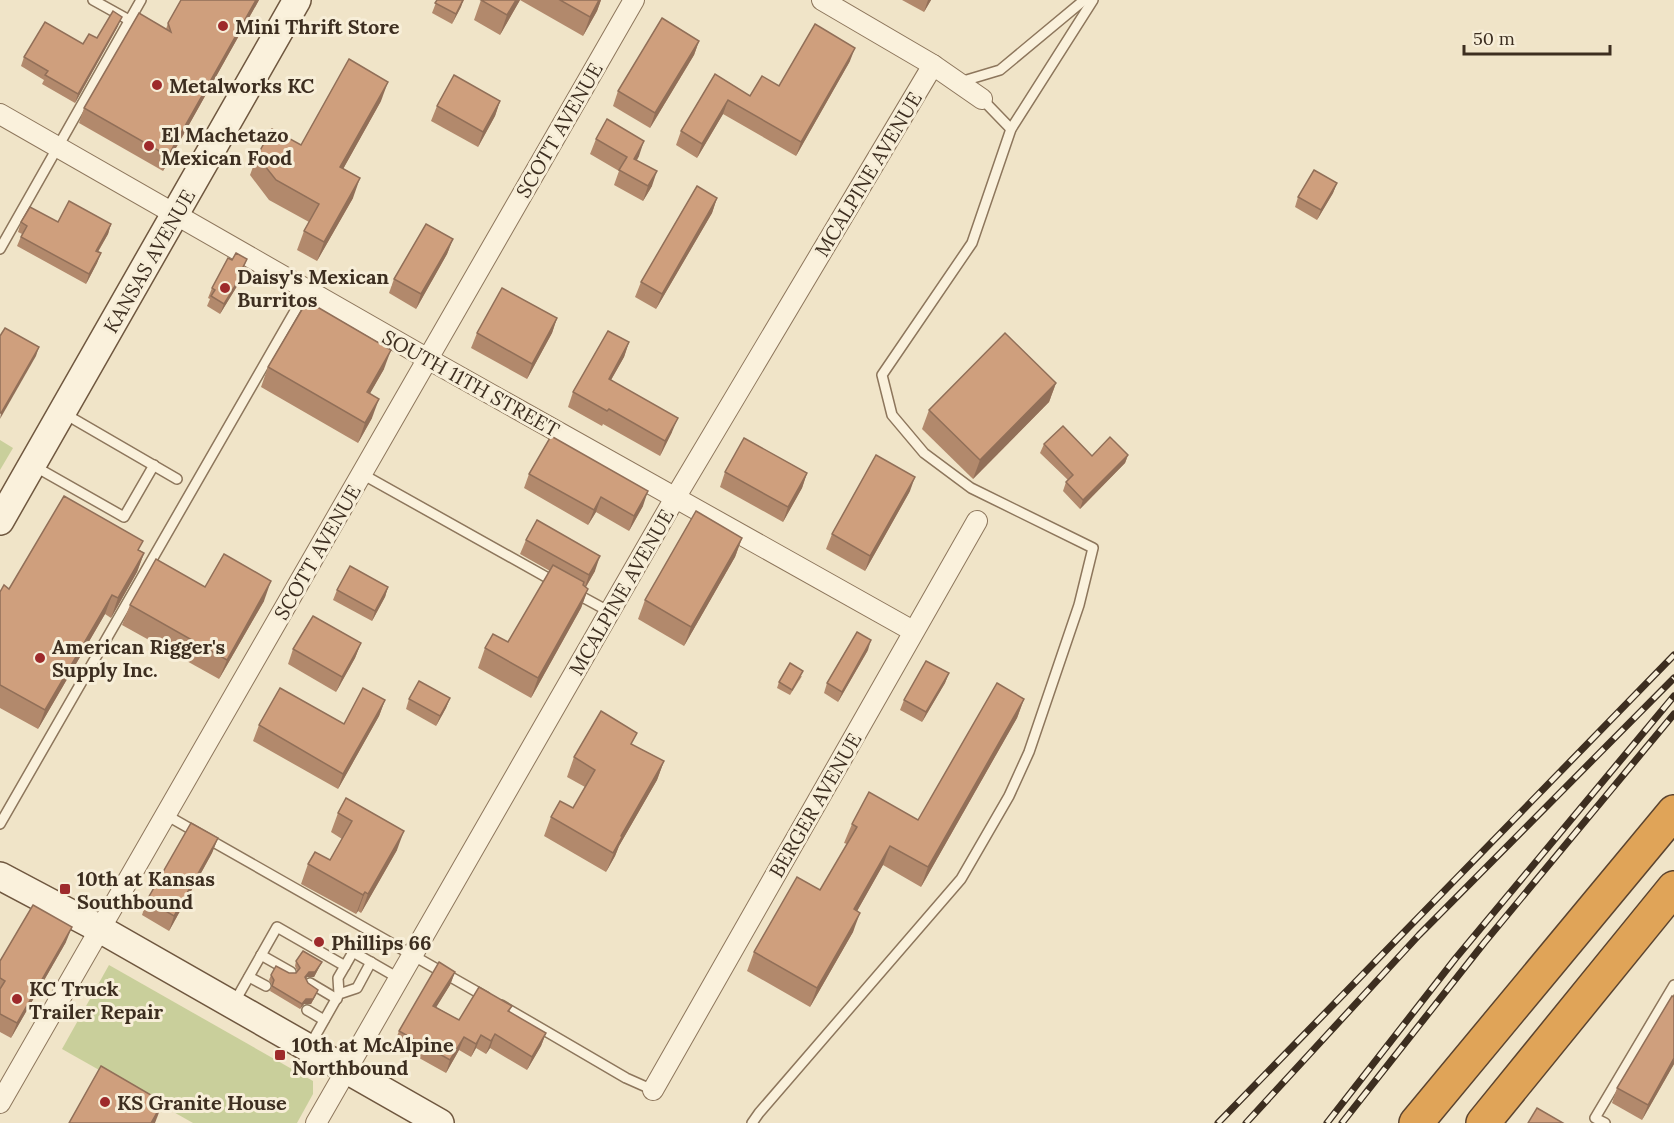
<svg xmlns="http://www.w3.org/2000/svg" width="1674" height="1123" font-family="Lora,serif">
	<style>
		.green { fill: #c9cf9b }
		.lines { fill: none; stroke-linecap: round; stroke-linejoin: round }
		.lane-casing { stroke: #8d765c; stroke-width: 12 }
		.street-casing { stroke: #8d765c; stroke-width: 22 }
		.secondary-casing { stroke: #6f573f; stroke-width: 30 }
		.highway-casing { stroke: #5b4430; stroke-width: 36 }
		.lane { stroke: #faf1dc; stroke-width: 9 }
		.street { stroke: #faf1dc; stroke-width: 20 }
		.secondary { stroke: #faf1dc; stroke-width: 27 }
		.highway { stroke: #e0a458; stroke-width: 33 }
		.rail-casing { stroke: #3d2e20; stroke-width: 7 }
		.rail { stroke: #f7eed8; stroke-width: 4.5; stroke-dasharray: 14; stroke-linecap: butt }
		.wall { fill: #b2896c }
		.shaded-wall { fill: #916f58 }
		.building { fill: #cf9f7d; stroke: #916f58; stroke-width: 1.5 }
		.poi-dot { fill: #9e2a2b; stroke: #f7eed8; stroke-width: 2 }
		.labels { text-anchor: middle; dominant-baseline: central; stroke-width: 6; stroke-linejoin: round; paint-order: stroke }
		.poi-label { font-size: 20px; font-weight: bold; fill: #3d2e20; stroke: #f7eed8; text-anchor: start }
		.street-label { font-size: 20px; fill: #3d2e20; stroke: #f7eed8 }
	</style>
	<rect width="100%" height="100%" fill="#f0e4c8"/>
	<g class="green">
		<path d="M0,440L13,448L0,470Z"/>
		<path d="M109,965L313,1081V1094L297,1123H193L62,1049Z"/>
	</g>
	<g class="lines">
		<g class="lane-casing">
			<g id="lane">
				<path d="M93,0L129,20"/>
				<path d="M960,82L1000,70L1083,1L1088,0"/>
				<path d="M982,99L1011,129"/>
				<path d="M0,249L141,0"/>
				<path d="M65,414L177,479"/>
				<path d="M34,466L124,517L154,465"/>
				<path d="M362,474L555,582"/>
				<path d="M575,593L610,612"/>
				<path d="M166,815L486,997"/>
				<path d="M0,824L307,290"/>
				<path d="M261,955L291,972"/>
				<path d="M249,977L266,986"/>
				<path d="M310,983L337,999"/>
				<path d="M339,994L338,978L345,966"/>
				<path d="M234,1003L277,927L345,966L353,952L400,979"/>
				<path d="M501,1005L626,1078L653,1090"/>
				<path d="M307,1010L324,1020"/>
				<path d="M309,1047L339,994L357,988L371,962"/>
				<path d="M752,1123L759,1113L961,879L1009,796L1029,752L1079,605L1093,548L971,488L924,453L892,415L882,375L972,243L1011,129L1093,0"/>
				<path d="M1605,1123L1595,1118L1674,985"/>
			</g>
		</g>
		<g class="street-casing">
			<g id="street">
				<path d="M822,0L933,65L982,99"/>
				<path d="M0,114L428,359L913,631"/>
				<path d="M653,1090L977,521"/>
				<path d="M0,1103L634,0"/>
				<path d="M316,1123L675,498L933,65"/>
			</g>
		</g>
		<g class="secondary-casing">
			<g id="secondary">
				<path d="M0,521L297,0"/>
				<path d="M0,876L100,929L440,1123"/>
			</g>
		</g>
		<g class="highway-casing">
			<g id="highway">
				<path d="M1416,1123L1674,812"/>
				<path d="M1483,1123L1674,888"/>
			</g>
		</g>
		<use href="#lane" class="lane"/>
		<use href="#street" class="street"/>
		<use href="#secondary" class="secondary"/>
		<use href="#highway" class="highway"/>
		<g class="rail-casing">
			<g id="rail">
				<path d="M1218,1123L1674,655"/>
				<path d="M1246,1123L1419,935L1674,678"/>
				<path d="M1327,1123L1455,959L1674,696"/>
				<path d="M1342,1123L1484,943L1674,714"/>
			</g>
		</g>
		<use href="#rail" class="rail"/>
	</g>
	<g class="wall">
		<path d="M181,0H259L163,171L79,123L84,108L166,29L168,23Z"/>
		<path d="M437,0H464L452,24L432,13Z"/>
		<path d="M481,0H601L597,11L583,36L520,0L500,35L474,20Z"/>
		<path d="M902,0H931L924,12Z"/>
		<path d="M118,26L75,103L42,84L44,80L21,66L24,57L83,44L97,38Z"/>
		<path d="M699,41L694,55L650,128L613,106L618,91Z"/>
		<path d="M850,61L796,156L723,114L697,158L676,145L681,131L715,74L750,96Z"/>
		<path d="M381,101L343,169L353,198L317,261L297,250L304,231L309,222L269,200L250,175L257,156L301,145Z"/>
		<path d="M500,101L495,116L478,147L431,121L437,106Z"/>
		<path d="M596,139L639,156L637,160L652,186L643,201L614,185L619,171L590,154Z"/>
		<path d="M1337,183L1333,193L1317,220L1295,207L1298,197Z"/>
		<path d="M717,198L712,213L656,309L635,297L641,282Z"/>
		<path d="M21,222H58L111,224L108,234L98,252L101,253L97,263L86,284L17,246L22,234L18,232Z"/>
		<path d="M453,239L447,254L416,309L389,293L394,279Z"/>
		<path d="M247,259L244,267L246,268L242,278L220,314L207,306L210,299L208,298L212,288L232,260Z"/>
		<path d="M557,318L552,333L527,379L471,348L477,333Z"/>
		<path d="M629,342L624,357L611,380L672,432L660,456L603,424L602,426L568,407L573,392Z"/>
		<path d="M268,367L384,369L370,393L372,418L358,443L261,387Z"/>
		<path d="M1056,383L1049,402L973,479L922,429L929,410Z"/>
		<path d="M1044,444L1092,456L1128,455L1125,463L1080,509L1063,491L1066,482L1068,480L1040,453Z"/>
		<path d="M725,472L807,473L802,488L783,522L720,487Z"/>
		<path d="M529,474L643,506L629,531L596,512L588,525L524,488Z"/>
		<path d="M910,491L865,571L826,549L832,534Z"/>
		<path d="M742,538L735,557L684,646L638,619L645,600Z"/>
		<path d="M526,540L595,571L586,587L588,589L581,608L531,698L478,668L485,648L508,642L550,571L520,554Z"/>
		<path d="M140,550L144,553L137,572L111,618L105,614L38,729L0,708V592Z"/>
		<path d="M205,587L264,601L219,679L122,625L130,605Z"/>
		<path d="M388,587L385,597L372,621L333,600L337,590Z"/>
		<path d="M361,643L355,658L336,692L288,664L293,649Z"/>
		<path d="M868,650L838,702L824,693L827,683Z"/>
		<path d="M949,673L945,683L922,722L900,710L904,700Z"/>
		<path d="M802,676L790,695L777,688L779,682Z"/>
		<path d="M450,698L446,708L436,726L406,709L409,699Z"/>
		<path d="M1024,699L1017,718L921,887L883,865L857,911L853,932L810,1007L747,971L754,952L820,890L847,844L844,843L852,824L918,820Z"/>
		<path d="M385,700L379,716L338,789L253,741L259,725L344,724Z"/>
		<path d="M633,745L664,761L657,780L619,846L615,856L606,872L544,836L551,817L573,808L585,787L567,777L574,757Z"/>
		<path d="M346,798L397,850L361,913L358,911L356,914L301,884L308,864L330,860L342,839L331,832L338,813Z"/>
		<path d="M218,838L212,853L169,931L142,915L147,900Z"/>
		<path d="M66,942L11,1038L0,1032V961Z"/>
		<path d="M296,961L322,962L314,977H307L306,979L308,983L318,990L316,995L311,1004H304L300,1009L270,991L272,985L269,980L271,975L296,973L297,971L295,966Z"/>
		<path d="M455,972L450,985L436,1007L459,1020L512,1006L509,1012L546,1033L541,1046L527,1070L490,1048L486,1054L476,1048L471,1057L459,1050L446,1073L394,1044L399,1031Z"/>
		<path d="M1674,997V1064L1642,1120L1612,1103L1617,1088Z"/>
	</g>
	<g class="shaded-wall">
		<path d="M256,0H259L163,171L168,156Z"/>
		<path d="M463,0L461,7L452,24L456,14Z"/>
		<path d="M516,0H520L500,35L507,15Z"/>
		<path d="M599,0H601L597,11L583,36L590,17Z"/>
		<path d="M928,0H931L924,12Z"/>
		<path d="M122,17L118,26L75,103L78,94Z"/>
		<path d="M699,41L694,55L650,128L655,113Z"/>
		<path d="M855,48L850,61L796,156L801,142Z"/>
		<path d="M388,82L381,101L333,187L340,167Z"/>
		<path d="M728,100L723,114L697,158L702,144Z"/>
		<path d="M500,101L495,116L478,147L483,132Z"/>
		<path d="M644,141L639,156L629,173L634,159Z"/>
		<path d="M657,171L652,186L643,201L648,186Z"/>
		<path d="M360,178L353,198L317,261L324,242Z"/>
		<path d="M1337,183L1333,193L1317,220L1321,210Z"/>
		<path d="M717,198L712,213L656,309L662,294Z"/>
		<path d="M111,224L108,234L93,260L96,251Z"/>
		<path d="M453,239L447,254L416,309L421,294Z"/>
		<path d="M101,253L97,263L86,284L89,274Z"/>
		<path d="M246,268L242,278L220,314L224,304Z"/>
		<path d="M557,318L552,333L527,379L532,364Z"/>
		<path d="M629,342L624,357L603,394L609,379Z"/>
		<path d="M39,347L36,356L0,419L1,413Z"/>
		<path d="M391,350L384,369L360,411L367,392Z"/>
		<path d="M1056,383L1049,402L973,479L980,460Z"/>
		<path d="M379,399L372,418L358,443L365,423Z"/>
		<path d="M678,418L672,432L660,456L665,441Z"/>
		<path d="M1128,455L1125,463L1080,509L1083,500Z"/>
		<path d="M807,473L802,488L783,522L788,507Z"/>
		<path d="M915,477L910,491L865,571L870,556Z"/>
		<path d="M648,491L643,506L629,531L634,516Z"/>
		<path d="M601,497L596,512L588,525L594,510Z"/>
		<path d="M742,538L735,557L684,646L691,627Z"/>
		<path d="M144,553L137,572L111,618L118,598Z"/>
		<path d="M600,556L595,571L584,590L589,575Z"/>
		<path d="M271,581L264,601L219,679L227,660Z"/>
		<path d="M388,587L385,597L372,621L375,611Z"/>
		<path d="M588,589L581,608L531,698L538,678Z"/>
		<path d="M112,595L105,614L38,729L45,710Z"/>
		<path d="M871,640L868,650L838,702L842,692Z"/>
		<path d="M361,643L355,658L336,692L342,677Z"/>
		<path d="M949,673L945,683L922,722L926,712Z"/>
		<path d="M450,698L446,708L436,726L440,716Z"/>
		<path d="M1024,699L1017,718L921,887L928,867Z"/>
		<path d="M385,700L379,716L338,789L343,774Z"/>
		<path d="M664,761L657,780L619,846L615,856L606,872L621,836Z"/>
		<path d="M404,831L397,850L361,913L368,894Z"/>
		<path d="M218,838L212,853L169,931L174,916Z"/>
		<path d="M890,846L883,865L847,929L854,909Z"/>
		<path d="M365,892L358,911L356,914L363,895Z"/>
		<path d="M860,913L853,932L810,1007L817,988Z"/>
		<path d="M72,927L66,942L11,1038L17,1023Z"/>
		<path d="M322,962L314,977H307L303,982L305,977L309,972Z"/>
		<path d="M455,972L450,985L429,1019L433,1006Z"/>
		<path d="M318,990L311,1004H304L300,1009L302,1004L306,999Z"/>
		<path d="M546,1033L541,1046L527,1070L532,1057Z"/>
		<path d="M495,1034L490,1048L486,1054L491,1041Z"/>
		<path d="M481,1035L476,1048L471,1057L476,1044Z"/>
		<path d="M464,1037L459,1050L446,1073L450,1060Z"/>
		<path d="M1674,1058V1064L1642,1120L1648,1105Z"/>
		<path d="M163,1102L155,1123H151Z"/>
	</g>
	<g class="building">
		<path d="M181,0H256L168,156L84,108L139,13L171,32L168,23Z"/>
		<path d="M437,0H463L456,14L435,3Z"/>
		<path d="M481,0H516L507,15Z"/>
		<path d="M560,0H599L590,17Z"/>
		<path d="M113,11L122,17L78,94L45,75L48,71L24,57L45,22L83,44L89,34L97,38Z"/>
		<path d="M662,18L699,41L655,113L618,91Z"/>
		<path d="M815,24L855,48L801,142L728,100L702,144L681,131L715,74L750,96L762,76L779,86Z"/>
		<path d="M349,59L388,82L340,167L360,178L324,242L304,231L319,204L276,180L257,156L272,129L301,145Z"/>
		<path d="M454,75L500,101L483,132L437,106Z"/>
		<path d="M607,119L644,141L634,159L657,171L648,186L619,170L627,157L596,139Z"/>
		<path d="M1314,170L1337,183L1321,210L1298,197Z"/>
		<path d="M697,186L717,198L662,294L641,282Z"/>
		<path d="M69,201L111,224L96,251L101,253L89,274L21,237L27,226L21,222L30,207L58,222Z"/>
		<path d="M426,224L453,239L421,294L394,279Z"/>
		<path d="M236,253L247,259L243,267L246,268L224,304L211,296L215,290L212,288L228,258L232,260Z"/>
		<path d="M502,288L557,318L532,364L477,333Z"/>
		<path d="M307,301L391,350L367,392L379,399L365,423L268,367Z"/>
		<path d="M5,328L39,347L1,413H0V336Z"/>
		<path d="M608,331L629,342L609,379L678,418L665,441L609,409L607,411L573,392Z"/>
		<path d="M1005,333L1056,383L980,460L929,410Z"/>
		<path d="M1063,426L1092,456L1110,437L1128,455L1083,500L1066,482L1073,475L1044,444Z"/>
		<path d="M551,436L648,491L634,516L601,497L594,510L529,474Z"/>
		<path d="M744,438L807,473L788,507L725,472Z"/>
		<path d="M876,455L915,477L870,556L832,534Z"/>
		<path d="M64,496L143,541L138,550L144,553L118,598L112,595L45,710L0,685V592L4,585L9,589Z"/>
		<path d="M696,511L742,538L691,627L645,600Z"/>
		<path d="M537,520L600,556L589,575L526,540Z"/>
		<path d="M224,554L271,581L227,660L130,605L156,559L205,587Z"/>
		<path d="M553,565L584,582L583,585L588,589L538,678L485,648L493,634L508,642Z"/>
		<path d="M350,566L388,587L375,611L337,590Z"/>
		<path d="M313,616L361,643L342,677L293,649Z"/>
		<path d="M857,632L871,640L842,692L827,683Z"/>
		<path d="M926,661L949,673L926,712L904,700Z"/>
		<path d="M790,663L803,671L792,690L779,682Z"/>
		<path d="M419,681L450,698L440,716L409,699Z"/>
		<path d="M997,683L1024,699L928,867L890,846L854,909L860,913L817,988L754,952L797,877L820,890L857,827L852,824L869,792L918,820Z"/>
		<path d="M280,688L344,724L363,688L385,700L343,774L259,725Z"/>
		<path d="M601,711L637,733L631,744L664,761L621,836L622,837L613,853L551,817L560,801L573,808L595,770L574,757Z"/>
		<path d="M346,798L404,831L368,894L365,892L363,895L308,864L315,852L330,860L352,821L338,813Z"/>
		<path d="M191,823L218,838L174,916L147,900Z"/>
		<path d="M33,905L72,927L17,1023L0,1014V989L5,981L0,978V961Z"/>
		<path d="M303,951L322,962L315,972H309L305,977L308,983L318,990L313,999H306L302,1004L272,986L274,980L271,975L276,966L289,973H296L300,968L296,961Z"/>
		<path d="M439,962L455,972L433,1006L459,1020L479,987L512,1006L508,1011L546,1033L532,1057L495,1034L491,1041L481,1035L476,1044L464,1037L450,1060L399,1031Z"/>
		<path d="M1672,996L1674,997V1058L1648,1105L1617,1088Z"/>
		<path d="M101,1066L163,1102L151,1123H69Z"/>
		<path d="M1537,1108L1563,1123H1528Z"/>
	</g>
	<g class="poi-dot">
		<circle cx="223" cy="26" r="6"/>
		<circle cx="157" cy="85" r="6"/>
		<circle cx="149" cy="146" r="6"/>
		<circle cx="225" cy="288" r="6"/>
		<circle cx="40" cy="658" r="6"/>
		<rect x="59" y="883" width="12" height="12" rx="3"/>
		<circle cx="319" cy="942" r="6"/>
		<circle cx="17" cy="999" r="6"/>
		<rect x="274" y="1049" width="12" height="12" rx="3"/>
		<circle cx="105" cy="1102" r="6"/>
	</g>
	<g class="labels">
		<g class="poi-label">
			<text x="235" y="26">Mini Thrift Store</text>
			<text x="169" y="85">Metalworks KC</text>
			<text x="161" y="134">El Machetazo<tspan x="161" dy="23">Mexican Food</tspan></text>
			<text x="237" y="276">Daisy's Mexican<tspan x="237" dy="23">Burritos</tspan></text>
			<text x="52" y="646">American Rigger's<tspan x="52" dy="23">Supply Inc.</tspan></text>
			<text x="77" y="878">10th at Kansas<tspan x="77" dy="23">Southbound</tspan></text>
			<text x="331" y="942">Phillips 66</text>
			<text x="29" y="988">KC Truck<tspan x="29" dy="23">Trailer Repair</tspan></text>
			<text x="292" y="1044">10th at McAlpine<tspan x="292" dy="23">Northbound</tspan></text>
			<text x="117" y="1102">KS Granite House</text>
		</g>
		<g class="street-label">
			<text transform="translate(559 130) rotate(-60)">SCOTT AVENUE</text>
			<text transform="translate(868 174) rotate(-59)">MCALPINE AVENUE</text>
			<text transform="translate(149 261) rotate(-60)">KANSAS AVENUE</text>
			<text transform="translate(471 383) rotate(29)">SOUTH 11TH STREET</text>
			<text transform="translate(317 552) rotate(-60)">SCOTT AVENUE</text>
			<text transform="translate(621 592) rotate(-60)">MCALPINE AVENUE</text>
			<text transform="translate(815 805) rotate(-60)">BERGER AVENUE</text>
		</g>
	</g>
	<path d="M1464 45v9h146v-9" fill="none" stroke="#3d2e20" stroke-width="3"/>
	<text x="1473" y="45" font-size="18" fill="#3d2e20" stroke="#f7eed8" stroke-width="4.5" paint-order="stroke">50 m</text>
</svg>
